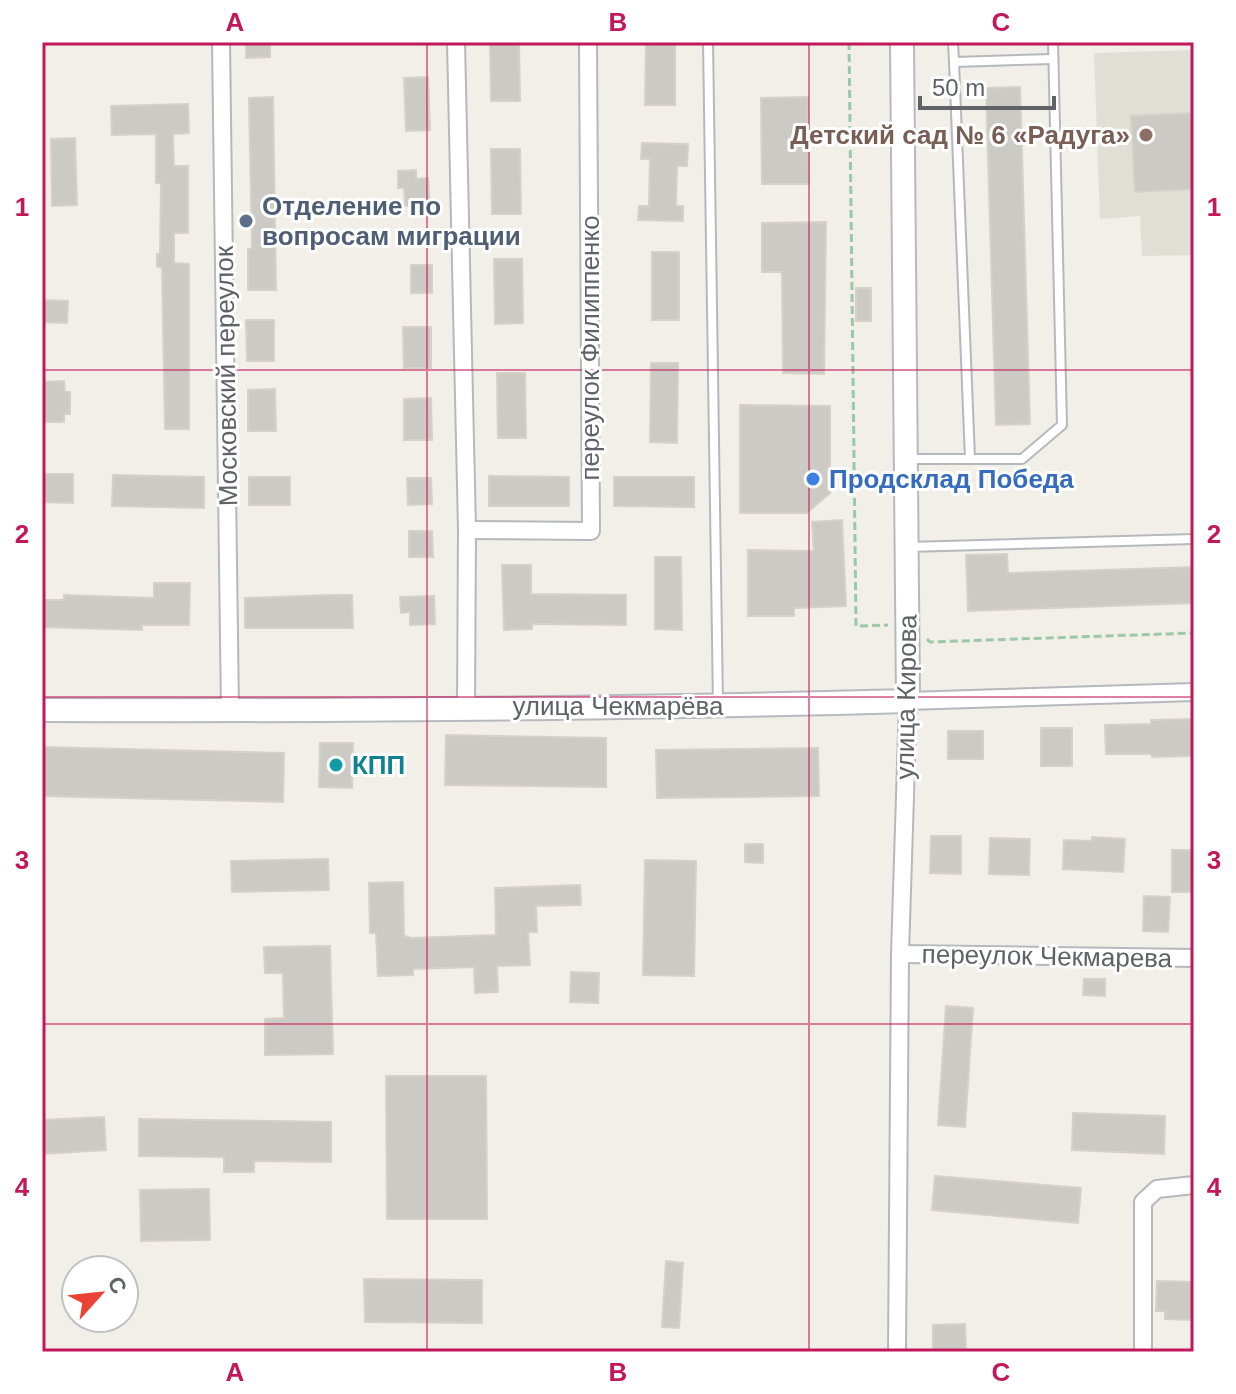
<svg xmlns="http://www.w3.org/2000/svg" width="1236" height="1394" font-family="Helvetica,sans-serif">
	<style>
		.education { fill: #e1ded6 }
		.building { fill: #cccac5; stroke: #d6d1c6; stroke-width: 2 }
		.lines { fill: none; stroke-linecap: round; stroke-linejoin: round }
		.lane-casing { stroke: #b5b8bc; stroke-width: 12 }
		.street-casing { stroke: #b5b8bc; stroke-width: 20 }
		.secondary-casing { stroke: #b6babf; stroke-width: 26 }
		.path { stroke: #9cc7a9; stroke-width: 3; stroke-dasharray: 8 4; stroke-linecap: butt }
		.lane { stroke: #fff; stroke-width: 8 }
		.street { stroke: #fff; stroke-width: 16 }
		.secondary { stroke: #fff; stroke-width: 22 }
		.grid { fill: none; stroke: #c2185b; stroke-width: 2; stroke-opacity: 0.55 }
		.education-dot { fill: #8d6e63; stroke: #fff; stroke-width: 3 }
		.service-dot { fill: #5c6f8a; stroke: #fff; stroke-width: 3 }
		.shop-dot { fill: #3f7fe0; stroke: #fff; stroke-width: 3 }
		.culture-dot { fill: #0f9aa8; stroke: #fff; stroke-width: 3 }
		.labels { text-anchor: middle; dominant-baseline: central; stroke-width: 6; stroke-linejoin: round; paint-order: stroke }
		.education-label { font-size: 26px; font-weight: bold; fill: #785e54; stroke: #fff; text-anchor: end }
		.service-label { font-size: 26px; font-weight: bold; fill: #4e5e75; stroke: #fff; text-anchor: start }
		.street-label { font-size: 26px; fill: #5f6368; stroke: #fff }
		.shop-label { font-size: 26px; font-weight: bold; fill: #366cbe; stroke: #fff; text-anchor: start }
		.culture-label { font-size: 26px; font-weight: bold; fill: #0d838f; stroke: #fff; text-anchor: start }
		.neatline { fill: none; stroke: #c2185b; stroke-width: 3 }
		.grid-label { font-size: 26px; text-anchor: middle; font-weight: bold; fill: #c2185b }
	</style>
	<rect width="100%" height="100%" fill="#f1efe8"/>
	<path class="education" d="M1194,50V255L1142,256L1140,216L1100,219L1094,53Z"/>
	<g class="building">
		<path d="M246,42H270V57L246,58Z"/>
		<path d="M490,42H519L520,101H491Z"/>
		<path d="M646,42H675V105H645Z"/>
		<path d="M428,77L430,130L406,131L404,78Z"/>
		<path d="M1020,87L1030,424L996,425L986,88Z"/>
		<path d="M273,97L276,290H248V249H252L249,98Z"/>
		<path d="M808,97L809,184H762L761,98Z"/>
		<path d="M188,104L189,133L173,134L174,166H188V233H174V263L189,264V429H165L162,268L157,266V254H160L161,183H156V134L112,135L111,106Z"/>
		<path d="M1194,113V189L1135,192L1131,116Z"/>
		<path d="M75,138L77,205L52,206L51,139Z"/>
		<path d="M642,143L688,144L687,166H677L676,206H683V221L638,220L639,206H649L650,159H641Z"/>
		<path d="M491,149H520L521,214H492Z"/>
		<path d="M416,170V179L428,178L430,206H405L404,188H398V171Z"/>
		<path d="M826,222L824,374L783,373L782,272H762V223Z"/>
		<rect x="652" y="252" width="27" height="68"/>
		<path d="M494,259H522L523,323L495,324Z"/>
		<rect x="411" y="265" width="21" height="28"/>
		<rect x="856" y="288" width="15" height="33"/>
		<path d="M43,300L68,301L67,323L42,322Z"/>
		<path d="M246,320H274V361H247Z"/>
		<path d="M403,327H431V368H404Z"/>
		<path d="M651,363H678L677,443L650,442Z"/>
		<path d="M497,373H525L526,438H498Z"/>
		<path d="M64,381L65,392H70V414H64V422H42V382Z"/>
		<path d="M275,389L276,431H248V390Z"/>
		<path d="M431,398L432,440H404V399Z"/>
		<path d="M740,405L830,406V493L807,513H740Z"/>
		<path d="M42,474H73V503L42,502Z"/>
		<path d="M113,475L204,477V508L112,506Z"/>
		<path d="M489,476L569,477V506H489Z"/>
		<rect x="249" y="477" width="41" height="28"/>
		<path d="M614,477H694V507L614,506Z"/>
		<path d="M407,478H431L432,504L408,505Z"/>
		<path d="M842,520L846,606L794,608V616H748V550L814,551L812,522Z"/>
		<path d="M409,531H432L433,557H409Z"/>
		<path d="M1007,554L1008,573L1194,567V603L968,611L966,555Z"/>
		<path d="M655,557H681L682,630L655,629Z"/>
		<path d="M502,565H531V594L626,595V625L532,624V629L504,630Z"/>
		<path d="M154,583H190L189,625H142V630L42,627V600H64V595L154,598Z"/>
		<path d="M331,595H352L353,628H245V598Z"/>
		<path d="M434,596L435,624L410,625V612L401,613L400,597Z"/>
		<path d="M1194,719V756L1152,757V754H1106L1105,725L1151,724V720Z"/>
		<rect x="1041" y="728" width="31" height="38"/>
		<rect x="948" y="731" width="35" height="28"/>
		<path d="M446,735L606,738V787L445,785Z"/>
		<path d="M320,743H353L352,788L319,787Z"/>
		<path d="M42,747L284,753L283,802L42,796Z"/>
		<path d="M818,748L819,796L657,798L656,750Z"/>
		<path d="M931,836H961V874L930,873Z"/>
		<path d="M1092,837L1125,839L1123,872L1063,869L1064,840L1092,841Z"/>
		<path d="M990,838L1030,839L1029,875L989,874Z"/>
		<path d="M745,844H763V863L745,862Z"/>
		<path d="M1172,850H1194L1191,892H1172Z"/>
		<path d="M328,859L329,890L232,892L231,861Z"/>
		<path d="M645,860L696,861L694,976L643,975Z"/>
		<path d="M403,882L404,936L412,938L496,935L495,888L580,885L581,905L536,906L537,932H528L530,965L497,966L498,992L475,993L474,967L413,969V975L378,976L376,933H370L369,883Z"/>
		<path d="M1144,896L1170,897L1168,932L1143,931Z"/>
		<path d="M330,946L333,1054L265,1055V1019L284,1018L283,973H265L264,947Z"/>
		<path d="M571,972L599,973L598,1003L570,1002Z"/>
		<path d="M1084,979H1105V996L1083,995Z"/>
		<path d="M946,1006L973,1008L965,1127L938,1125Z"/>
		<path d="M386,1076H486L487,1219H387Z"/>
		<path d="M1073,1113L1165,1116L1164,1154L1072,1150Z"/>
		<path d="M104,1117L106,1150L42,1154V1120Z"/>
		<path d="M139,1119L331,1122V1162L254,1161V1172H224V1157L139,1156Z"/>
		<path d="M935,1176L1081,1188L1078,1223L932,1210Z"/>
		<path d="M209,1189L210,1240L141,1241L140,1190Z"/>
		<path d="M666,1261L683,1263L679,1328L662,1327Z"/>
		<path d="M364,1279L482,1280V1323L365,1322Z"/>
		<path d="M1157,1281L1193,1282L1194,1320L1165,1319V1311H1156Z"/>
		<path d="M965,1324L966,1352H933V1325Z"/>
	</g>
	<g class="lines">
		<g class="lane-casing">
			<g id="lane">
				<path d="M708,42L718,705"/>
				<path d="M953,42L954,62"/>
				<path d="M907,459H1022L1062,425L1053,42"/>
				<path d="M970,459L954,62L1053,59"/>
				<path d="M907,547L1194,539"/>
			</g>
		</g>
		<g class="street-casing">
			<g id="street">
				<path d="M221,42L230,711"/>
				<path d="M456,42L467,530L466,708"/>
				<path d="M467,530L591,531L588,42"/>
				<path d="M900,954L1194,958"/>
				<path d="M897,1352L900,954L908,701L1194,692"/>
				<path d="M1143,1352V1202L1157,1189L1194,1185"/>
			</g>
		</g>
		<g class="secondary-casing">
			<path id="secondary" d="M42,710C331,711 620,709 908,701L902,42"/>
		</g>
		<g class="path">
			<path d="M849,42L856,626L888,625"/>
			<path d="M927,639L930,642L1194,633"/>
		</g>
		<use href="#lane" class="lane"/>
		<use href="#street" class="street"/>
		<use href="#secondary" class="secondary"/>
	</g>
	<path class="grid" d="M427,42V1352M809,42V1352M42,370H1194M42,697H1194M42,1024H1194"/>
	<circle class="education-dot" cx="1146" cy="135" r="8"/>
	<circle class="service-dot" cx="246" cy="221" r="8"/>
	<circle class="shop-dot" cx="813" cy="479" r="8"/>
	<circle class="culture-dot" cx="336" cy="765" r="8"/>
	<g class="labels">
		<g class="education-label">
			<text x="1130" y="135">Детский сад № 6 «Радуга»</text>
		</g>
		<g class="service-label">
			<text x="262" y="206">Отделение по<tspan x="262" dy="30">вопросам миграции</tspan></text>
		</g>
		<g class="street-label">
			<text transform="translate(590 348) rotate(-90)">переулок Филиппенко</text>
			<text transform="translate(226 376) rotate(-91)">Московский переулок</text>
			<text transform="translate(906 697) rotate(-89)">улица Кирова</text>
			<text x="618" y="706">улица Чекмарёва</text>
			<text transform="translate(1047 956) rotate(1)">переулок Чекмарева</text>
		</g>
		<g class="shop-label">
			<text x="829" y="479">Продсклад Победа</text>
		</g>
		<g class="culture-label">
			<text x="352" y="765">КПП</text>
		</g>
	</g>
	<rect width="1236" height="1394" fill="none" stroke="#ffffff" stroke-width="88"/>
	<g transform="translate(100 1294) rotate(63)"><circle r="38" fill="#ffffff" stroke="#bfc1c3" stroke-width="2"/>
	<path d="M0-6L14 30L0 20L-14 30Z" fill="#ea4335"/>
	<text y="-12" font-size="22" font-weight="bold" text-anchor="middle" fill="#5f6368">С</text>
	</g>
	<path d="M920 96v12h134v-12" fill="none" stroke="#5f6368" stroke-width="4"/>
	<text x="932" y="96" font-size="24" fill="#5f6368" stroke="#ffffff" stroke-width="6" paint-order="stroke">50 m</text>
	<rect x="44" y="44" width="1148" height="1306" class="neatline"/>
	<g class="grid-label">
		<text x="235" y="31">A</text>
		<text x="618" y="31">B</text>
		<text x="1001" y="31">C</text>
		<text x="22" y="216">1</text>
		<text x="1214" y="216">1</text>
		<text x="22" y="543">2</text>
		<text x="1214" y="543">2</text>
		<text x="22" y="869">3</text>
		<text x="1214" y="869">3</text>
		<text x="22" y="1196">4</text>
		<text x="1214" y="1196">4</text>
		<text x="235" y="1381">A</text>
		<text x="618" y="1381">B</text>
		<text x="1001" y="1381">C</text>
	</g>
</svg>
